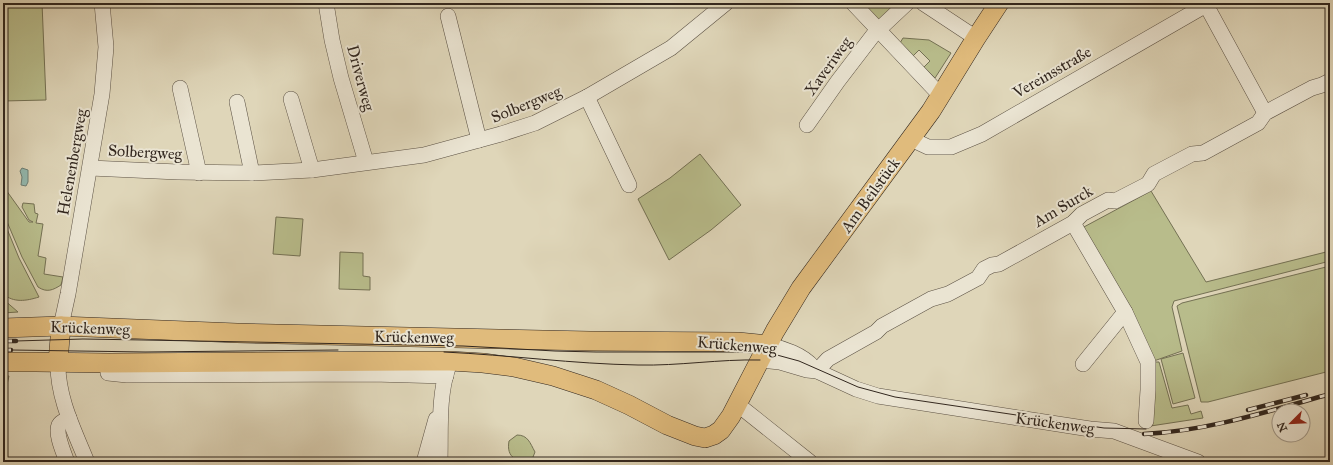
<svg xmlns="http://www.w3.org/2000/svg" width="1333" height="465" font-family="'IM FELL Great Primer',serif">
	<style>
		.green { fill: #b8bc8b; stroke: #747154 }
		.water { fill: #93b9af; stroke: #6c7e75 }
		.lines { fill: none; stroke-linecap: round; stroke-linejoin: round }
		.minor-casing { stroke: #5c5245; stroke-width: 16 }
		.major-casing { stroke: #31261e; stroke-width: 20 }
		.minor { stroke: #eae4d2; stroke-width: 15 }
		.major { stroke: #e0bb7c; stroke-width: 19 }
		.tram { stroke: #31261e; stroke-width: 1 }
		.rail-casing { stroke: #31261e; stroke-width: 4.5 }
		.rail { stroke: #eae4d2; stroke-width: 3; stroke-dasharray: 9; stroke-linecap: butt }
		.labels { text-anchor: middle; dominant-baseline: central; stroke-width: 4; stroke-linejoin: round; paint-order: stroke }
		.street-label { font-size: 16px; fill: #31261e; stroke: #eae4d2 }
	</style>
	<rect width="100%" height="100%" fill="#dfd6b9"/>
	<filter id="stains"><feTurbulence type="fractalNoise" baseFrequency=".005" numOctaves="4"/><feColorMatrix values="0 0 0 0 .2 0 0 0 0 .09 0 0 0 0 .02 0 0 0 .5 -.17"/></filter>
	<radialGradient id="worn" r=".72"><stop offset=".6" stop-color="#630" stop-opacity="0"/><stop offset="1" stop-color="#630" stop-opacity=".3"/></radialGradient>
	<g class="green">
		<path d="M3,3H42L46,100L3,101Z"/>
		<path d="M860,3H885L890,8L891,7L893,9L880,21Z"/>
		<path d="M903,38L929,40L951,53L935,78L924,67L930,61L919,50L913,56L900,43Z"/>
		<path d="M700,154L741,205L711,230L669,260L638,199L670,178Z"/>
		<path d="M3,158L6,190L29,222H33L29,220L22,207L23,203L34,204L35,213L38,214L36,223L43,224L38,256L46,258L44,274L63,277L61,285C53,290 47,293 38,287L22,257L5,217L3,211Z"/>
		<path d="M1151,191L1206,282L1330,251V261L1174,301L1172,307L1182,351L1151,362H1159L1172,408L1188,405L1191,414L1201,411L1203,418L1144,427L1148,362L1082,228Z"/>
		<path d="M276,217L303,219L300,256L273,254Z"/>
		<path d="M3,219L19,258L39,297C26,301 14,303 3,294Z"/>
		<path d="M340,252L363,253V276L370,277V290L339,289Z"/>
		<path d="M1330,266V371L1208,402H1201L1177,306L1182,303Z"/>
		<path d="M3,299L18,312L3,313Z"/>
		<path d="M1183,353L1195,398L1173,404L1161,359Z"/>
		<path d="M3,376H9L3,401Z"/>
		<path d="M517,435C528,435 530,443 535,452L531,462C517,462 506,458 509,441Z"/>
	</g>
	<path class="water" d="M22,168L28,170V182L26,186L21,185L22,177L20,171Z"/>
	<g class="lines">
		<g class="minor-casing">
			<g id="minor">
				<path d="M326,3L332,40L341,78L366,162"/>
				<path d="M853,3L941,96"/>
				<path d="M923,3L976,38"/>
				<path d="M1205,3L1265,113"/>
				<path d="M448,16L479,140"/>
				<path d="M180,88L199,173"/>
				<path d="M587,97L629,185"/>
				<path d="M291,99L312,170"/>
				<path d="M237,102L252,173"/>
				<path d="M807,125L838,81L874,34L907,3"/>
				<path d="M911,139L928,147H951L982,134L1206,5"/>
				<path d="M90,168L178,172L252,173L312,170L424,155L501,134L535,123L587,97L671,48L726,3"/>
				<path d="M1073,223L1125,312L1148,362V390L1146,421"/>
				<path d="M61,326L68,294L102,94L106,47L102,3"/>
				<path d="M768,345C783,348 803,355 813,367"/>
				<path d="M760,360L780,362L807,370L817,371L856,389L878,396L1090,429L1114,431L1198,462"/>
				<path d="M58,362C57,397 74,430 87,462"/>
				<path d="M109,363L108,373L127,375L372,374L446,376"/>
				<path d="M1083,364L1125,312"/>
				<path d="M817,371L828,359L876,332L882,326L931,299L948,294L978,278L984,269L992,265L999,264L1073,223L1082,214L1108,200L1115,201L1148,184L1154,174L1192,154L1203,153L1258,123L1265,113L1312,88L1322,85L1330,81"/>
				<path d="M737,404L810,462"/>
				<path d="M67,462C64,453 55,434 59,425C61,421 66,420 69,418"/>
				<path d="M424,462L436,419"/>
				<path d="M440,462C441,431 438,397 448,368"/>
			</g>
		</g>
		<g class="major-casing">
			<g id="major">
				<path d="M3,328L61,326L237,333L590,341L738,342L768,345"/>
				<path d="M3,362H36L109,363L413,361H450L483,363L514,367L553,376L596,390L629,405L667,425L695,436L705,438L714,435L721,430L731,416L775,331L801,288L931,111L976,38L999,3"/>
				<path d="M58,362L61,326"/>
			</g>
		</g>
		<use href="#minor" class="minor"/>
		<use href="#major" class="major"/>
		<g class="tram">
			<path d="M16,341L83,339L144,340L463,346L555,351L596,352H757L777,355L799,361L858,387L895,397L1104,428L1146,429"/>
			<path d="M11,350L145,352L338,350"/>
			<path d="M444,352C509,355 574,364 638,365C679,366 719,359 760,360"/>
		</g>
		<g class="rail-casing">
			<g id="rail">
				<path d="M3,341H16"/>
				<path d="M3,350H11"/>
				<path d="M1248,410L1306,395"/>
				<path d="M1144,434C1208,431 1269,411 1330,394"/>
			</g>
		</g>
		<use href="#rail" class="rail"/>
	</g>
	<g class="labels">
		<g class="street-label">
			<text transform="translate(828 66) rotate(-54)">Xaveriweg</text>
			<text transform="translate(1052 72) rotate(-30)">Vereinsstraße</text>
			<text transform="translate(361 78) rotate(75)">Driverweg</text>
			<text transform="translate(526 104) rotate(-22)">Solbergweg</text>
			<text transform="translate(145 152) rotate(3)">Solbergweg</text>
			<text transform="translate(72 162) rotate(-80)">Helenenbergweg</text>
			<text transform="translate(870 195) rotate(-54)">Am Beilstück</text>
			<text transform="translate(1063 206) rotate(-31)">Am Surck</text>
			<text transform="translate(90 328) rotate(2)">Krückenweg</text>
			<text transform="translate(414 337) rotate(1)">Krückenweg</text>
			<text transform="translate(737 345) rotate(5)">Krückenweg</text>
			<text transform="translate(1055 423) rotate(8)">Krückenweg</text>
		</g>
	</g>
	<rect width="1333" height="465" fill="none" stroke="#dfd6b9" stroke-width="16"/>
	<rect x="4" y="4" width="1325" height="457" fill="none" stroke="#31261e" stroke-width="2"/>
	<rect x="8" y="8" width="1317" height="449" fill="none" stroke="#31261e"/>
	<g transform="translate(1291 423) rotate(246)"><circle r="19" fill="#eae4d2" stroke="#a0988a"/>
	<path d="M0-3L7 15L0 10L-7 15Z" fill="#8f2418"/>
	<text y="-6" font-size="11" font-weight="bold" text-anchor="middle" fill="#31261e">N</text>
	</g>
	<rect width="100%" height="100%" filter="url(#stains)"/>
	<rect width="100%" height="100%" fill="url(#worn)"/>
</svg>
